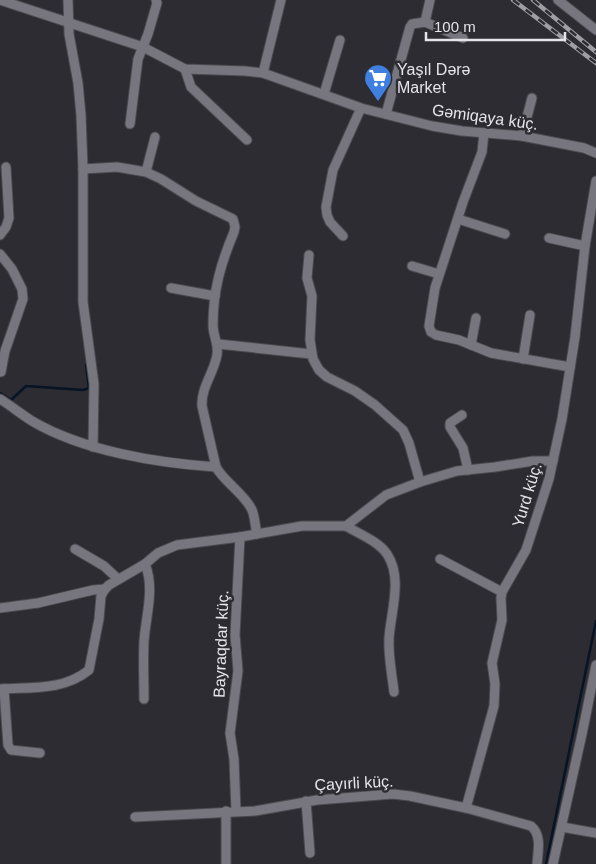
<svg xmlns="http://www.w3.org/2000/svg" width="596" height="864" font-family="Helvetica,sans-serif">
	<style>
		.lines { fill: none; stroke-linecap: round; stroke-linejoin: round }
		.stream { stroke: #061425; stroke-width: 2.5 }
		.street-casing { stroke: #4b4a50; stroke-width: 11 }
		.street { stroke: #77767e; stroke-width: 9 }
		.rail-casing { stroke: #9f9ea3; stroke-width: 4.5 }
		.rail { stroke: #2d2c32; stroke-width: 2.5; stroke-dasharray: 8; stroke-linecap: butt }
		.labels { text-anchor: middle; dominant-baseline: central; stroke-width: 5; stroke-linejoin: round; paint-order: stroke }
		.poi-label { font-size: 16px; fill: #e5e4e9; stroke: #2d2c32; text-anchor: start }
		.street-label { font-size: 16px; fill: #e5e4e9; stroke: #2d2c32 }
	</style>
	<rect width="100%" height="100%" fill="#2d2c32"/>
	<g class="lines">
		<g class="stream">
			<path d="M0,393L11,400L26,386L83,390L89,388L86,365"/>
			<path d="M546,864L596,621"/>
		</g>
		<g class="street-casing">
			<g id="street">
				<path d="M0,0L143,47L185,69L245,71L263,73L361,108L432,126L462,131L522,136L584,148L596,153"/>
				<path d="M68,0L69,34L78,83L81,115L83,169V302L94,384L93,447"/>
				<path d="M558,0L596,30"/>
				<path d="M425,22L430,0"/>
				<path d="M185,69L191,87L247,140"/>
				<path d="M263,73L281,0"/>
				<path d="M324,94L340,40"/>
				<path d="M386,114L410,27L412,24L425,22L463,38"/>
				<path d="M130,124L138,59L148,34L157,3L156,0"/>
				<path d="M484,133L482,152L463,202L435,288L429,326L431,332L436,335L459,340L491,353L570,367"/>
				<path d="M522,136L532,98"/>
				<path d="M83,169L117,167L146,172L161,179L196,201L233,219L235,227L234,232C221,263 213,290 213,325C213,336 219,344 217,355C214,373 201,387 202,406L216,467C225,483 244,493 252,510C255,517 255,526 257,534"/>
				<path d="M146,172L155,137"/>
				<path d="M458,219L505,234"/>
				<path d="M0,235L6,227L9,218L6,167"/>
				<path d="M343,236L330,222L327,215L326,207L333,170L361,108"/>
				<path d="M549,238L585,246"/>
				<path d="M0,254L12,269L22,289L23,299L5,351L1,372"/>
				<path d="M309,255L307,278L312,296L310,340L313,359L319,370L327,377L355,391L375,405L403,430L409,443L420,482"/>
				<path d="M412,266L439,274"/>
				<path d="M171,288L215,296"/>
				<path d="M218,344L311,354"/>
				<path d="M471,345L476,318"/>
				<path d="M523,359L530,315"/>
				<path d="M0,399C11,406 21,414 32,421C83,451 157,463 216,467"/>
				<path d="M462,415L450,423V427L463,448L468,470"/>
				<path d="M346,526C359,534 378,541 387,554C403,578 391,611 389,638C388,656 392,674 394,692"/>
				<path d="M75,549L104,566L118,579"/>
				<path d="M440,559L502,592"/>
				<path d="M0,608L38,603L93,590L105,589"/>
				<path d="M0,689C31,687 63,691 89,670L99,619L101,596L105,589L109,585L145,564L158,553L177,545L240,537L302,526H346L386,495L420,482L457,471L495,467L533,461H553"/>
				<path d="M4,689L8,745L11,750L40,753"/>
				<path d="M144,699C144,680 143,660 144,641C146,615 155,588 145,564"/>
				<path d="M306,801L310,853"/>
				<path d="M466,808L494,706L495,684L492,663L502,620L501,598L502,592L526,550L549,479L562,419L575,337L585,246L596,181"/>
				<path d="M236,811L234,759L230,733L238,671L235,635L240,537"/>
				<path d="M135,817L255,811L317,800L393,794L410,796L466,808L531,826C542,835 538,851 537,864"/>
				<path d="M562,827L596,833"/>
				<path d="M226,864V811"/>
				<path d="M553,864L582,734L596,665"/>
			</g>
		</g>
		<use href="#street" class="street"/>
		<g class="rail-casing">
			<g id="rail">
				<path d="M513,0L596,63"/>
				<path d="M533,0L596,52"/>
			</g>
		</g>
		<use href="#rail" class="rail"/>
	</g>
	<defs>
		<g id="supermarket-pin" transform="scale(1.4375)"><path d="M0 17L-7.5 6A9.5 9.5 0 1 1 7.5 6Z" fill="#3f7fe0" stroke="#2d2c32"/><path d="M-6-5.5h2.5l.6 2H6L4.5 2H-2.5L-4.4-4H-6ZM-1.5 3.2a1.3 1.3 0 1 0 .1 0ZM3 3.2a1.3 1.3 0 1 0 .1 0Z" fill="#fff"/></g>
	</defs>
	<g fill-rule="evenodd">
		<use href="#supermarket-pin" x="378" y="78"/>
	</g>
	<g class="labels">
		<g class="poi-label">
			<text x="397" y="69">Yaşıl Dərə<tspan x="397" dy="18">Market</tspan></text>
		</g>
		<g class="street-label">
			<text transform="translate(485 117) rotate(8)">Gəmiqaya küç.</text>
			<text transform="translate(527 495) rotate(-73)">Yurd küç.</text>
			<text transform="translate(221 644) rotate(-88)">Bayraqdar küç.</text>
			<text transform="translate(354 783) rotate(-3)">Çayırli küç.</text>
		</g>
	</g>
	<path d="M426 32v8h139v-8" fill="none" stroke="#e5e4e9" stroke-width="2.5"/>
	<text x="434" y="32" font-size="15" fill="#e5e4e9" stroke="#2d2c32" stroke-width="4" paint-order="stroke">100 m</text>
</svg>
